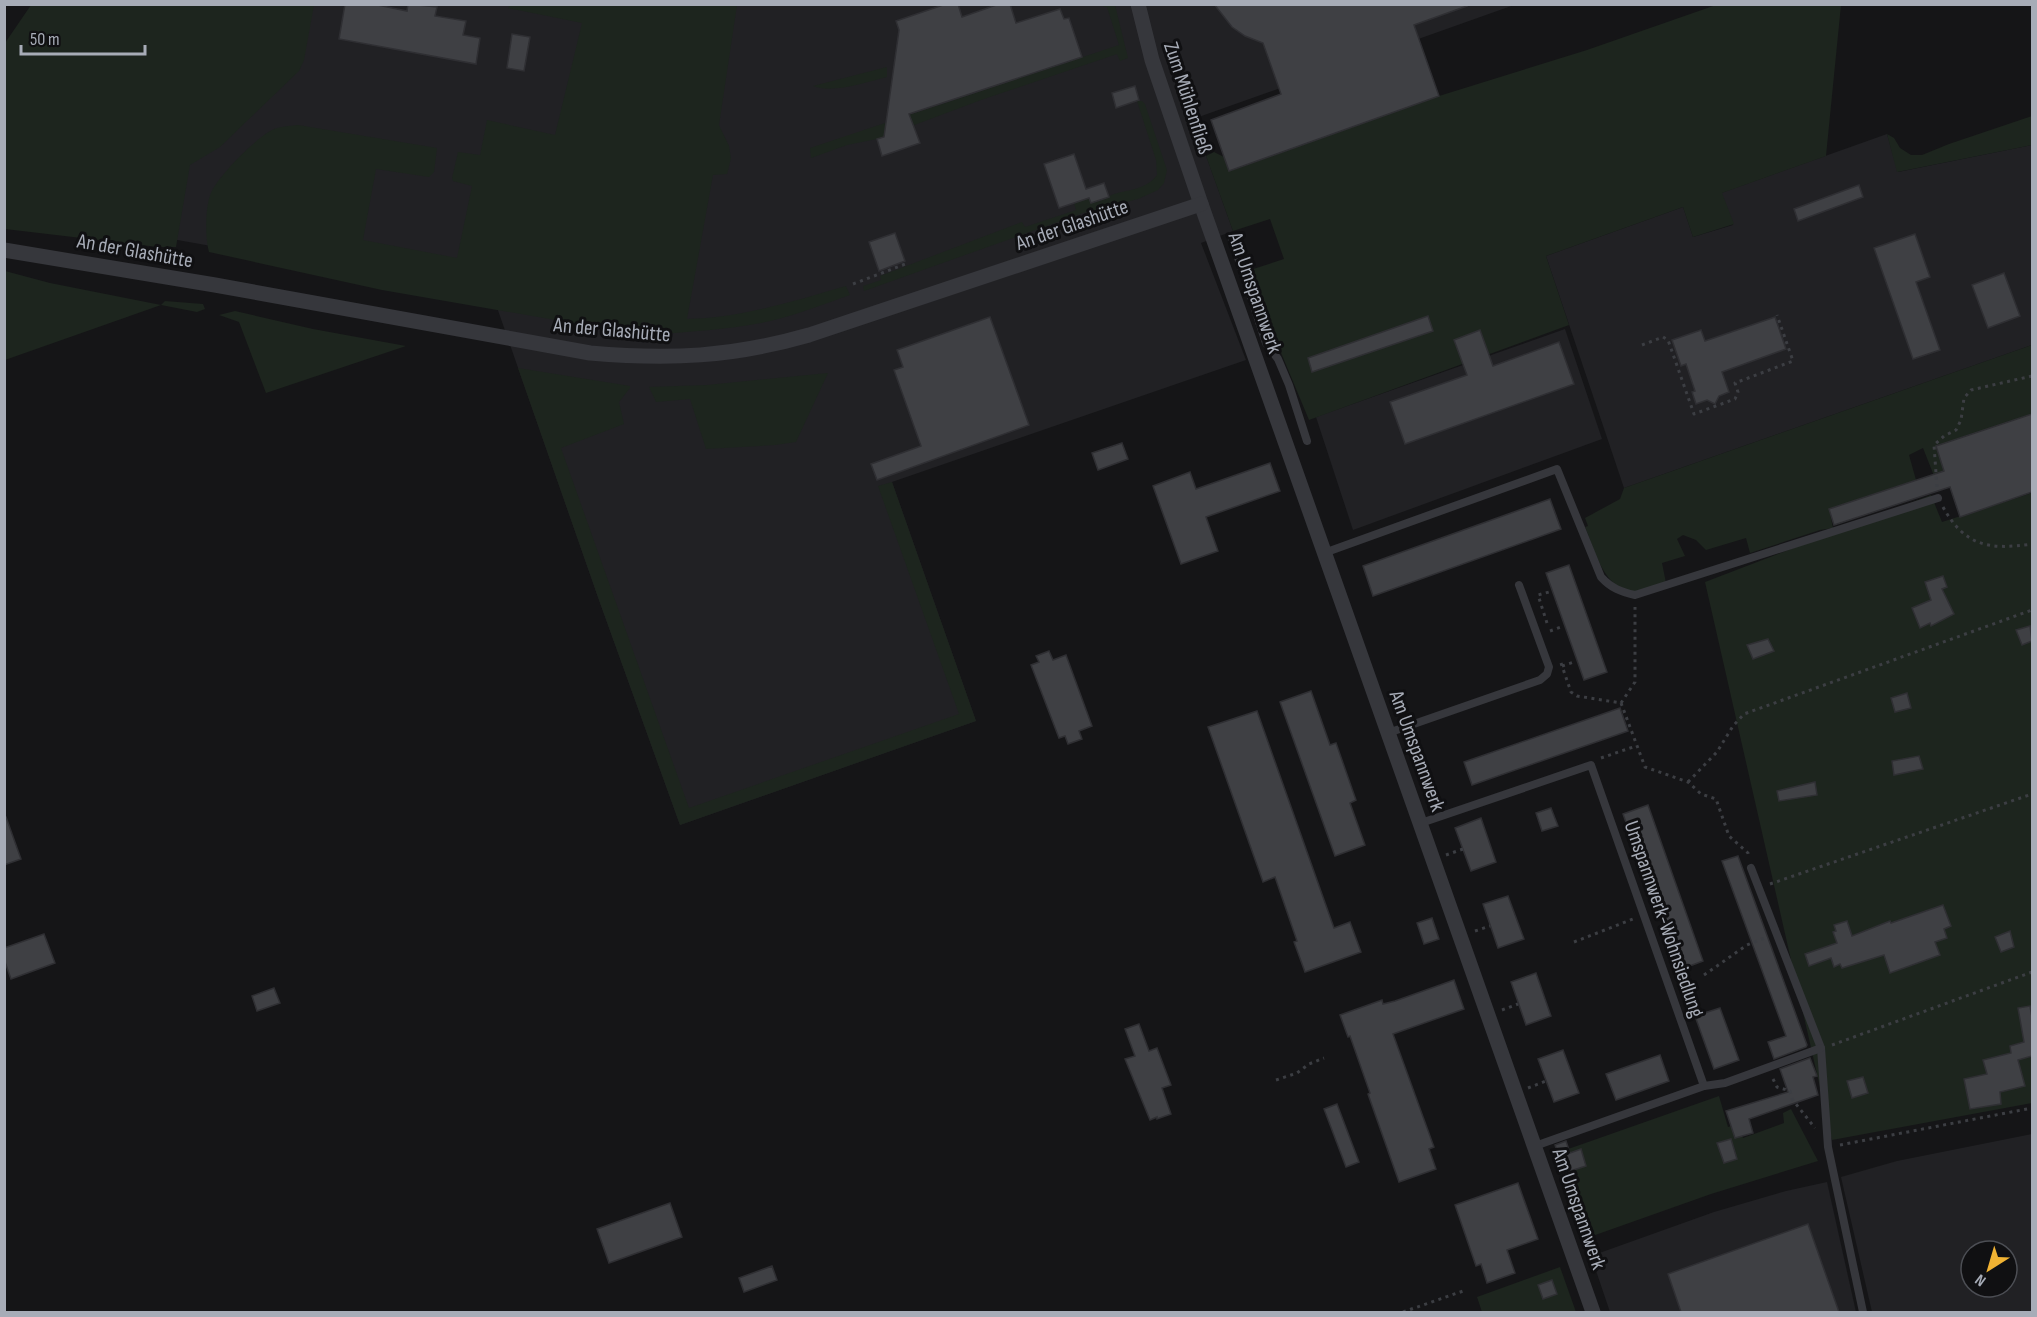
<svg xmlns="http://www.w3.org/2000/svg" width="2037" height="1317" font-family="'Sofia Sans Condensed',sans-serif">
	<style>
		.built { fill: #212124; fill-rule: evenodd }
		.green { fill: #1d251e }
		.building { fill: #3f4044; stroke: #2f2f33; stroke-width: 1.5 }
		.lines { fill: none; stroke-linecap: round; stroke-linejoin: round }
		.path { stroke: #3c3e43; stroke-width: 3; stroke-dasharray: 3 4.5; stroke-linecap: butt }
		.service { stroke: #36373c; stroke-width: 8 }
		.minor { stroke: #36373c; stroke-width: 15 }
		.labels { text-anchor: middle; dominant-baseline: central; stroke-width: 6; stroke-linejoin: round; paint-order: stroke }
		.street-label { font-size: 21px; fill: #a7acb7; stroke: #101012 }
	</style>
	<rect width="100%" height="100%" fill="#151517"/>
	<g class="built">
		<path d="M141,5H1514L1193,119L1233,231L1201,243L1246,360L892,482L976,721L680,825L599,600L493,296L99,226Z"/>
		<path d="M1887,134L1898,172L2032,145V345L1624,488L1546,256L1683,207L1693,237L1733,225L1721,193Z"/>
		<path d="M1565,329L1602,439L1353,530L1316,417Z"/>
		<path d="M2032,1134V1312H1872L1841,1177L1897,1161ZM1971,1251H2007V1287H1971Z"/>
		<path d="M1827,1182L1856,1312H1610L1591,1256L1714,1212L1786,1191Z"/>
	</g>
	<g class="green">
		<path d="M31,5V4L314,5L304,60L299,71L220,147L190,165L176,247H158L5,229V43Z"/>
		<path d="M510,5H737L719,125L729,146L731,158L727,174L713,175L687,319C742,318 794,301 846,286L850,295C821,305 792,317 761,323C726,330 690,331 655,335L653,324L642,322L638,336L630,333L382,290L209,252C205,237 205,207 211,193C218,176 256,138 272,130C280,126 290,126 298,125L437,148L434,172L429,177L376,169L363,240L457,258L472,186L453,181L452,178L458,152L480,155L487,120L555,135L582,23L508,8Z"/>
		<path d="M1103,5H1115L1128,58L1120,61L1117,54L981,100L877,139L847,145L811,158L810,148L1119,45L1107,7H1104Z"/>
		<path d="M1716,5H1841L1826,156L1722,193L1734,224L1693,237L1683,207L1546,256L1569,325L1309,420L1247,271L1284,259L1270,219L1233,231L1206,156L1214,152L1224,157L1230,171L1439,96L1587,50Z"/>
		<path d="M887,67V77C867,82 832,94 813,86Z"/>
		<path d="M1137,101H1142L1145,104L1167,170L1164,183L1158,190L1138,199L1083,213L864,291L863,286L881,280L880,276L1022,222L1025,227L1076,210L1074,203L1089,198L1091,203C1099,201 1107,197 1114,194C1131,189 1145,190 1157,175L1156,160Z"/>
		<path d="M2032,116V145L1897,172L1887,134L1894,138L1900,148L1911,155H1922L1949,144Z"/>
		<path d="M5,271L50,283L161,305L165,301L203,304L205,309L197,312L161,305L5,360Z"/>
		<path d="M235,311L313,329L406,346L266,393L239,322L219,315Z"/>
		<path d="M2032,345V414L1936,446L1949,483L1936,481L1923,448L1909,455L1916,480L1829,509L1833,528L1820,530L1750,553L1746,538L1706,550L1696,540L1683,535L1677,539L1685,556L1662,563L1666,583C1657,586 1644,592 1634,592C1603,589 1595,550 1585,527L1588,526L1585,518L1620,499L1624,488Z"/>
		<path d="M518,368L630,386V388L619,402L624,424L561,448L689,808L959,714L878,486L892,482L976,721L680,825L599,600Z"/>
		<path d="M828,373L796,442L775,445L706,449L690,399L656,402L649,387L707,385Z"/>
		<path d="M2032,493V1103L1832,1140L1705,582L1931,495L1942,522Z"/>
		<path d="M1719,1096L1728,1127L1738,1124L1743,1138L1784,1123L1783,1113L1791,1109L1818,1161L1711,1194L1584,1239L1554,1154Z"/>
		<path d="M1560,1267L1576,1312H1482L1477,1297Z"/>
	</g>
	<g class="building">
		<path d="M345,4H373L407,11L408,4L437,7L435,16L466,21L463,35L480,38L476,64L339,39Z"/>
		<path d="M946,4H958L962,17L999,4H1010L1016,23L1060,9L1064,19L1069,18L1082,57L909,114L920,143L882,156L877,139L884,137L899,30L896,21Z"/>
		<path d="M1214,4H1466L1467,6L1414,25L1439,96L1229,171L1211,120L1281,94L1263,43L1245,36L1232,27Z"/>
		<path d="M512,34L530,37L524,71L507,68Z"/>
		<path d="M1135,86L1139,100L1116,108L1112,93Z"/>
		<path d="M1074,154L1086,189L1104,183L1109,197L1091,203L1089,198L1059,208L1044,164Z"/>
		<path d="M1859,185L1863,197L1798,221L1794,209Z"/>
		<path d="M895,233L905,261L879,271L869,242Z"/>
		<path d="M1915,234L1930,277L1916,282L1940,350L1913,359L1874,248Z"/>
		<path d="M2004,273L2020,316L1988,328L1972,285Z"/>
		<path d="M1428,316L1433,331L1312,372L1308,358Z"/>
		<path d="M990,317L1029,425L877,480L871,464L921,446L894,370L903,367L897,350Z"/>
		<path d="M1775,317L1786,349L1722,372L1729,392L1719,396L1715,404L1707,400L1696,404L1692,392L1695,391L1686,364L1681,366L1672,340L1701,330L1705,341Z"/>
		<path d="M1480,330L1493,366L1559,342L1574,384L1405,444L1390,402L1467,375L1454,340Z"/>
		<path d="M2032,414V492L1960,517L1950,487L1834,525L1829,509L1944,471L1936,446Z"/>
		<path d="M1122,443L1128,459L1098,470L1092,453Z"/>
		<path d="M1270,463L1280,491L1206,517L1218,551L1181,564L1153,486L1190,472L1196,489Z"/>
		<path d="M1550,499L1561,529L1373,596L1363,566Z"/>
		<path d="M1569,565L1607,672L1584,680L1546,573Z"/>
		<path d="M1943,576L1947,587L1942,589L1954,614L1931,626L1930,623L1920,628L1912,608L1931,600L1925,582Z"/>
		<path d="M2030,626L2032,641L2022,645L2016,630Z"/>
		<path d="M1768,639L1774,651L1753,659L1747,645Z"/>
		<path d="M1049,651L1053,660L1066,655L1092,726L1079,731L1082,739L1068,744L1065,736L1059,738L1031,665L1039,662L1036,656Z"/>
		<path d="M1311,691L1330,745L1336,743L1356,800L1350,803L1365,845L1335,856L1280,702Z"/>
		<path d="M1907,693L1911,708L1895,712L1891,698Z"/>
		<path d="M1620,708L1628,731L1472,785L1464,762Z"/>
		<path d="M1257,711L1334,928L1350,922L1361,952L1305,972L1294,942L1297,941L1275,877L1263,882L1208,727Z"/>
		<path d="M1919,756L1923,769L1894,775L1892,761Z"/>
		<path d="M1815,782L1817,795L1779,801L1777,791Z"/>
		<path d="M1648,805L1703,961L1679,970L1623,814Z"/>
		<path d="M1551,808L1558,826L1542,831L1536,813Z"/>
		<path d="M4,817H6L21,859L4,865Z"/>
		<path d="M1481,818L1496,862L1471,871L1455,828Z"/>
		<path d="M1738,856L1807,1045L1806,1047L1774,1059L1768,1042L1786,1036L1722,861Z"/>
		<path d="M1508,896L1524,939L1498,948L1483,904Z"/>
		<path d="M1943,905L1951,926L1944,929L1947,938L1935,942L1940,955L1890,973L1884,955L1842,968L1840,964L1834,967L1831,958L1809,966L1805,954L1837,943L1833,932L1836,931L1834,925L1847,921L1852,936L1890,921L1891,923Z"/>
		<path d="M1432,918L1439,939L1424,944L1417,923Z"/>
		<path d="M2010,931L2014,947L2001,952L1995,937Z"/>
		<path d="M44,934L55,963L11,979L4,959V948Z"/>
		<path d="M1536,973L1551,1016L1526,1025L1511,982Z"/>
		<path d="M1454,980L1464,1009L1393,1034L1434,1147L1429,1149L1436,1169L1399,1182L1368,1094L1370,1093L1350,1036L1348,1037L1340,1015L1382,1000L1383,1004L1395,1001Z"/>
		<path d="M274,988L280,1003L257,1011L252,996Z"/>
		<path d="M2030,1006L2032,1017V1056L2018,1060L2025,1086L2000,1092L2001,1104L1970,1109L1964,1079L1987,1074L1983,1060L2011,1053L2010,1046L2024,1042L2018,1008Z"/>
		<path d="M1720,1008L1739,1060L1714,1069L1695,1016Z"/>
		<path d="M1139,1024L1149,1051L1157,1048L1171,1085L1162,1088L1171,1114L1157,1119V1117L1150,1120L1125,1059L1135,1056L1125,1029Z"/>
		<path d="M1563,1050L1579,1093L1554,1102L1538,1059Z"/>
		<path d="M1660,1055L1669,1081L1616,1100L1606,1074Z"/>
		<path d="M1810,1058L1817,1076L1813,1077L1818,1095L1749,1119L1753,1133L1735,1138L1726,1111L1788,1092L1780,1069Z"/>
		<path d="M1863,1077L1868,1093L1852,1098L1847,1081Z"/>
		<path d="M1337,1104L1359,1162L1346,1167L1324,1109Z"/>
		<path d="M1731,1139L1737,1159L1724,1163L1717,1143Z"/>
		<path d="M1566,1141L1570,1153L1581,1149L1586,1166L1564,1173L1555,1145Z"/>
		<path d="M1518,1183L1538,1239L1507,1250L1515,1273L1487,1283L1481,1264L1476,1266L1455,1205Z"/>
		<path d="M670,1203L682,1237L609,1263L597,1229Z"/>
		<path d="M1808,1224L1839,1312H1681L1668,1274Z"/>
		<path d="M772,1266L777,1280L744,1292L739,1278Z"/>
		<path d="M1552,1280L1557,1294L1543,1299L1538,1285Z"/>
	</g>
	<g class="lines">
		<g class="path">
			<path d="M853,284L908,263"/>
			<path d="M1642,345L1663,337L1668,340L1694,414L1735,399L1738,392L1735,383L1793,361L1777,315"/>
			<path d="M1937,487L1934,445L1944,436L1956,430L1961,420L1964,398L1971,390L2032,376"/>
			<path d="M1943,507C1965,547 1990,550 2032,544"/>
			<path d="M1547,623L1538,595L1549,592"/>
			<path d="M1550,631L1561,627"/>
			<path d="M1561,663L1571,692L1577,696L1621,703L1645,767L1688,782L1701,794L1716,799L1729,836L1748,853L1749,857"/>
			<path d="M1562,666L1574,662"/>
			<path d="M1621,703L1635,682V607"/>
			<path d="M1601,758L1636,746"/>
			<path d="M1688,782L1717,752L1733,726L1744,714L2032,610"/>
			<path d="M1446,855L1463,849"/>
			<path d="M1770,884L2032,794"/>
			<path d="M1475,931L1490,926"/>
			<path d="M1574,942L1633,919"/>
			<path d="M1704,975L1747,945L1767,937"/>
			<path d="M1502,1010L1518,1004"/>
			<path d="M1832,1045L2032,972"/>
			<path d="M1773,1079L1777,1087L1790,1091L1792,1099L1815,1128"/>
			<path d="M1276,1080L1297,1073L1309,1064L1324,1058"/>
			<path d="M1528,1088L1546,1081"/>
			<path d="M1840,1145L2032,1108"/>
			<path d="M1403,1312L1466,1290"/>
		</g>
		<g class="service">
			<path d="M1231,236L1266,343L1278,359L1289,385L1307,441"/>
			<path d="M1324,553L1557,469L1601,577C1611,588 1621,592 1635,595L1938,498"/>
			<path d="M1388,733L1540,680L1547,674L1549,667L1519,585"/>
			<path d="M1421,823L1591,765L1704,1086"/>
			<path d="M1751,868L1821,1048L1828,1147L1863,1312"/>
			<path d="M1535,1146L1704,1086L1725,1083L1821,1048"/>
		</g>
		<g class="minor">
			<path d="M1138,4L1152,60L1201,204L1593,1312"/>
			<path d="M4,250L215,285L590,353C670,360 732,357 809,335L1201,204"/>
		</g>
	</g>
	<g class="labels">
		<g class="street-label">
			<text transform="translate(1188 98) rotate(72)">Zum Mühlenfließ</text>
			<text transform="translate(1072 225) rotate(-19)">An der Glashütte</text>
			<text transform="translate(135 251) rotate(10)">An der Glashütte</text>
			<text transform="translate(1255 293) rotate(71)">Am Umspannwerk</text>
			<text transform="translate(612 330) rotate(5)">An der Glashütte</text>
			<text transform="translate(1417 751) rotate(70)">Am Umspannwerk</text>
			<text transform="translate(1664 919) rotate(71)">Umspannwerk-Wohnsiedlung</text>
			<text transform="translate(1579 1209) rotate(71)">Am Umspannwerk</text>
		</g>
	</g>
	<rect width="2037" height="1317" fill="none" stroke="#a7acb7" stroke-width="12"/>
	<g transform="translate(1989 1269) rotate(217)"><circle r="28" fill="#101012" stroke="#4c4e54" stroke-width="1.5"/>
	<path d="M0-4.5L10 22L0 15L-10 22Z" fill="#f1b333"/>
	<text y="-9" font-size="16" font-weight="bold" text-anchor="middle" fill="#a7acb7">N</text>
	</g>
	<path d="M21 45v9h124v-9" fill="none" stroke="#a7acb7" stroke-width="3"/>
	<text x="30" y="45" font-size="18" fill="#a7acb7" stroke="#101012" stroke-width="4.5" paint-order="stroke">50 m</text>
</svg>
